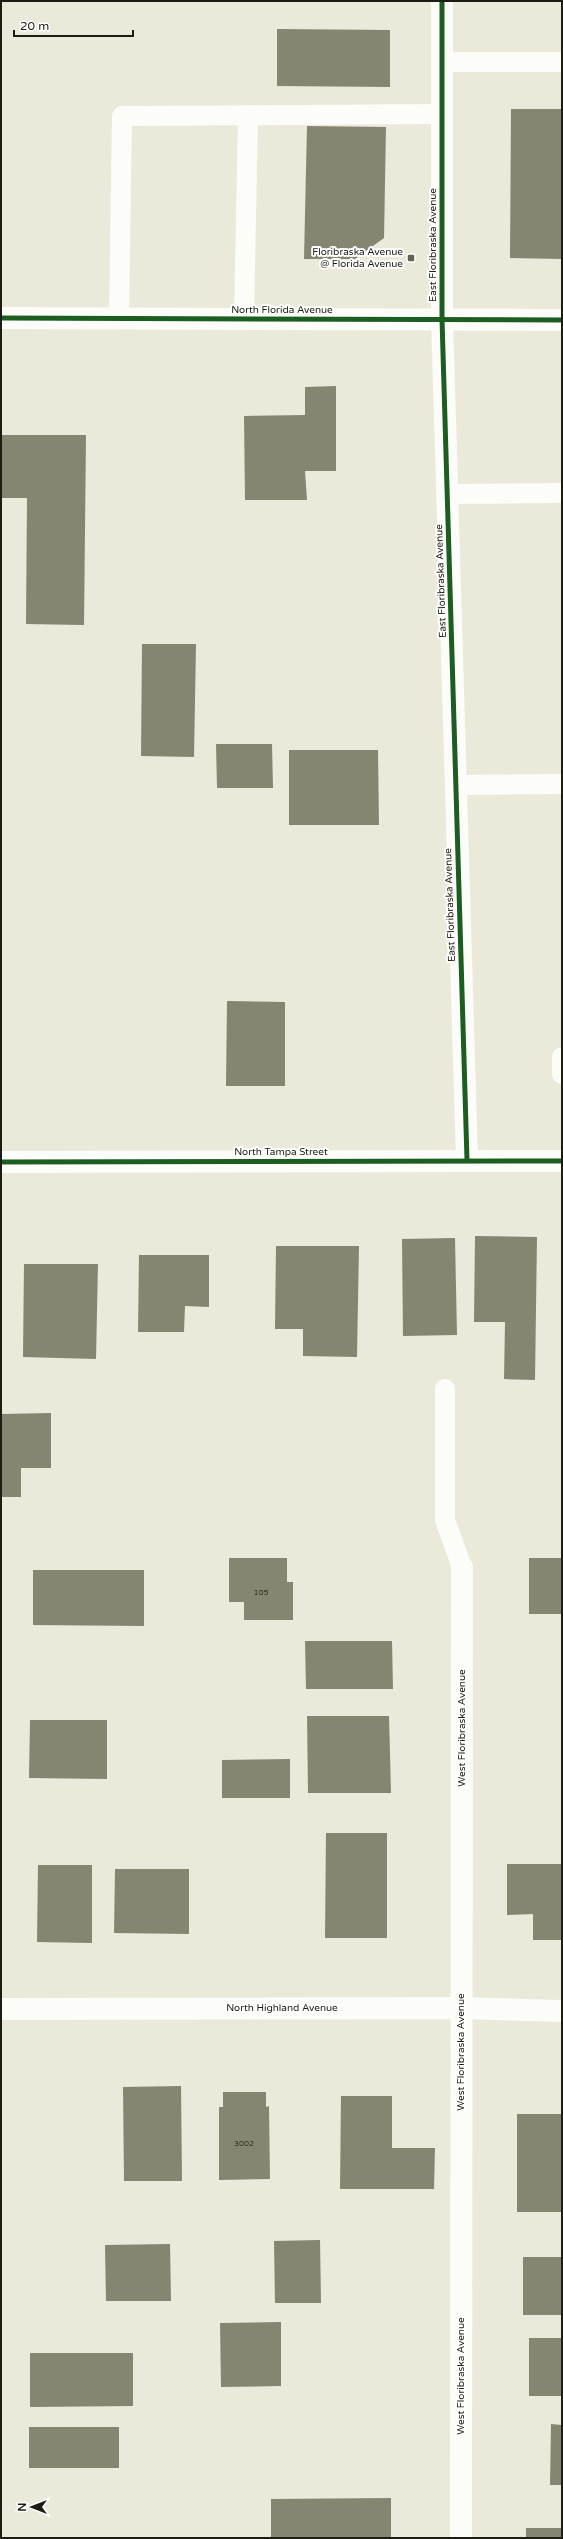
<svg xmlns="http://www.w3.org/2000/svg" width="563" height="2539" font-family="'Varela Round',sans-serif">
	<style>
		.building { fill: #868572 }
		.lines { fill: none; stroke-linecap: round; stroke-linejoin: round }
		.lane { stroke: #fcfcf9; stroke-width: 20 }
		.street { stroke: #fcfcf9; stroke-width: 22 }
		.secondary { stroke: #fcfcf9; stroke-width: 22 }
		.primary { stroke: #fcfcf9; stroke-width: 22 }
		.cycleway-casing { stroke: #fff; stroke-width: 8 }
		.cycleway { stroke: #1b5e20; stroke-width: 5 }
		.poi-dot { fill: #646458; stroke: #fff; stroke-width: 1.5 }
		.labels { text-anchor: middle; dominant-baseline: central; stroke-width: 4; stroke-linejoin: round; paint-order: stroke }
		.number-label { font-size: 8px; fill: #36362a }
		.street-label { font-size: 10px; fill: #1c1c12; stroke: #fff }
		.poi-label { font-size: 10px; fill: #1c1c12; stroke: #fff; text-anchor: end }
	</style>
	<rect width="100%" height="100%" fill="#eae9da"/>
	<g class="building">
		<path d="M277,29L390,30V87L277,86Z"/>
		<path d="M511,109H562V259L510,258Z"/>
		<path d="M307,126L386,127L384,238L355,259H304Z"/>
		<path d="M336,386V471H305L307,500H245L244,416L305,415V387Z"/>
		<path d="M1,435H86L84,625L26,624L27,498H1Z"/>
		<path d="M142,644H196L194,757L141,756Z"/>
		<path d="M216,744H272L273,788H217Z"/>
		<path d="M289,750H378L379,825H289Z"/>
		<path d="M227,1001L285,1002V1086H226Z"/>
		<path d="M475,1236L537,1237L535,1380L504,1379L505,1322H474Z"/>
		<path d="M455,1238L457,1335L403,1336L402,1239Z"/>
		<path d="M276,1246H359L357,1357L303,1356V1329H275Z"/>
		<path d="M139,1255H209V1307L185,1306L184,1332H138Z"/>
		<path d="M24,1264H98L96,1359L23,1357Z"/>
		<path d="M51,1413V1468H21V1497H1V1414Z"/>
		<path d="M229,1558H287V1582H293V1620H244V1602H229Z"/>
		<rect x="529" y="1558" width="33" height="56"/>
		<path d="M33,1570H144V1626L33,1625Z"/>
		<path d="M305,1641H392L393,1689H306Z"/>
		<path d="M307,1716H389L391,1793H308Z"/>
		<path d="M30,1720H107V1779L29,1778Z"/>
		<path d="M290,1759V1798H222V1760Z"/>
		<path d="M326,1833H387V1938H325Z"/>
		<path d="M507,1864H562V1940H533V1914L507,1915Z"/>
		<path d="M38,1865H92V1943L37,1942Z"/>
		<path d="M115,1869H189V1934L114,1933Z"/>
		<path d="M181,2086L182,2181H124L123,2087Z"/>
		<path d="M223,2092H266V2107L269,2106L270,2179L219,2180V2107H223Z"/>
		<path d="M341,2096H392V2148H435L434,2189H340Z"/>
		<rect x="517" y="2114" width="45" height="98"/>
		<path d="M320,2240L321,2303H275L274,2241Z"/>
		<path d="M170,2244L171,2301H106L105,2245Z"/>
		<rect x="523" y="2257" width="39" height="58"/>
		<path d="M281,2322V2386L221,2387L220,2323Z"/>
		<rect x="529" y="2338" width="33" height="58"/>
		<path d="M30,2353H133V2406L30,2407Z"/>
		<path d="M551,2424L562,2425V2485H550Z"/>
		<rect x="29" y="2427" width="90" height="41"/>
		<path d="M391,2498V2538H271V2499Z"/>
		<rect x="526" y="2528" width="36" height="10"/>
	</g>
	<g class="lines">
		<g class="lane">
			<path d="M442,62H562"/>
			<path d="M119,318L122,116L442,114"/>
			<path d="M244,319L248,115"/>
			<path d="M447,494L562,493"/>
			<path d="M456,785L562,784"/>
			<path d="M562,1057V1074"/>
			<path d="M445,1389V1520L462,1567"/>
		</g>
		<g class="street">
			<path d="M1,2009L461,2008L562,2011"/>
			<path d="M461,2538L462,1567"/>
		</g>
		<path class="secondary" d="M442,1V319L467,1160"/>
		<g class="primary">
			<path d="M1,318L562,320"/>
			<path d="M1,1162L562,1161"/>
		</g>
		<g class="cycleway-casing">
			<g id="cycleway">
				<path d="M442,1V319L467,1160"/>
				<path d="M1,318L562,320"/>
				<path d="M1,1162L562,1161"/>
			</g>
		</g>
		<use href="#cycleway" class="cycleway"/>
	</g>
	<rect class="poi-dot" x="407" y="254" width="8" height="8" rx="2"/>
	<g class="labels">
		<g class="number-label">
			<text x="261" y="1592">105</text>
			<text x="244" y="2143">3002</text>
		</g>
		<g class="street-label">
			<text transform="translate(433 245) rotate(-90)">East Floribraska Avenue</text>
			<text x="282" y="310">North Florida Avenue</text>
			<text transform="translate(441 581) rotate(-92)">East Floribraska Avenue</text>
			<text transform="translate(450 905) rotate(-92)">East Floribraska Avenue</text>
			<text x="281" y="1152">North Tampa Street</text>
			<text transform="translate(462 1728) rotate(-90)">West Floribraska Avenue</text>
			<text x="282" y="2008">North Highland Avenue</text>
			<text transform="translate(461 2052) rotate(-90)">West Floribraska Avenue</text>
			<text transform="translate(461 2376) rotate(-90)">West Floribraska Avenue</text>
		</g>
		<g class="poi-label">
			<text x="403" y="252">Floribraska Avenue<tspan x="403" dy="12">@ Florida Avenue</tspan></text>
		</g>
	</g>
	<rect width="563" height="2539" fill="none" stroke="#1c1c12" stroke-width="4"/>
	<g transform="translate(32 2507) rotate(270)" stroke="#ffffff" stroke-width="3" paint-order="stroke">
	<path d="M0-3L7 15L0 10L-7 15Z" fill="#1c1c12"/>
	<text y="-6" font-size="11" font-weight="bold" text-anchor="middle" fill="#1c1c12">N</text>
	</g>
	<path d="M14 30v6h119v-6" fill="none" stroke="#1c1c12" stroke-width="2"/>
	<text x="20" y="30" font-size="12" fill="#1c1c12" stroke="#ffffff" stroke-width="3" paint-order="stroke">20 m</text>
</svg>
